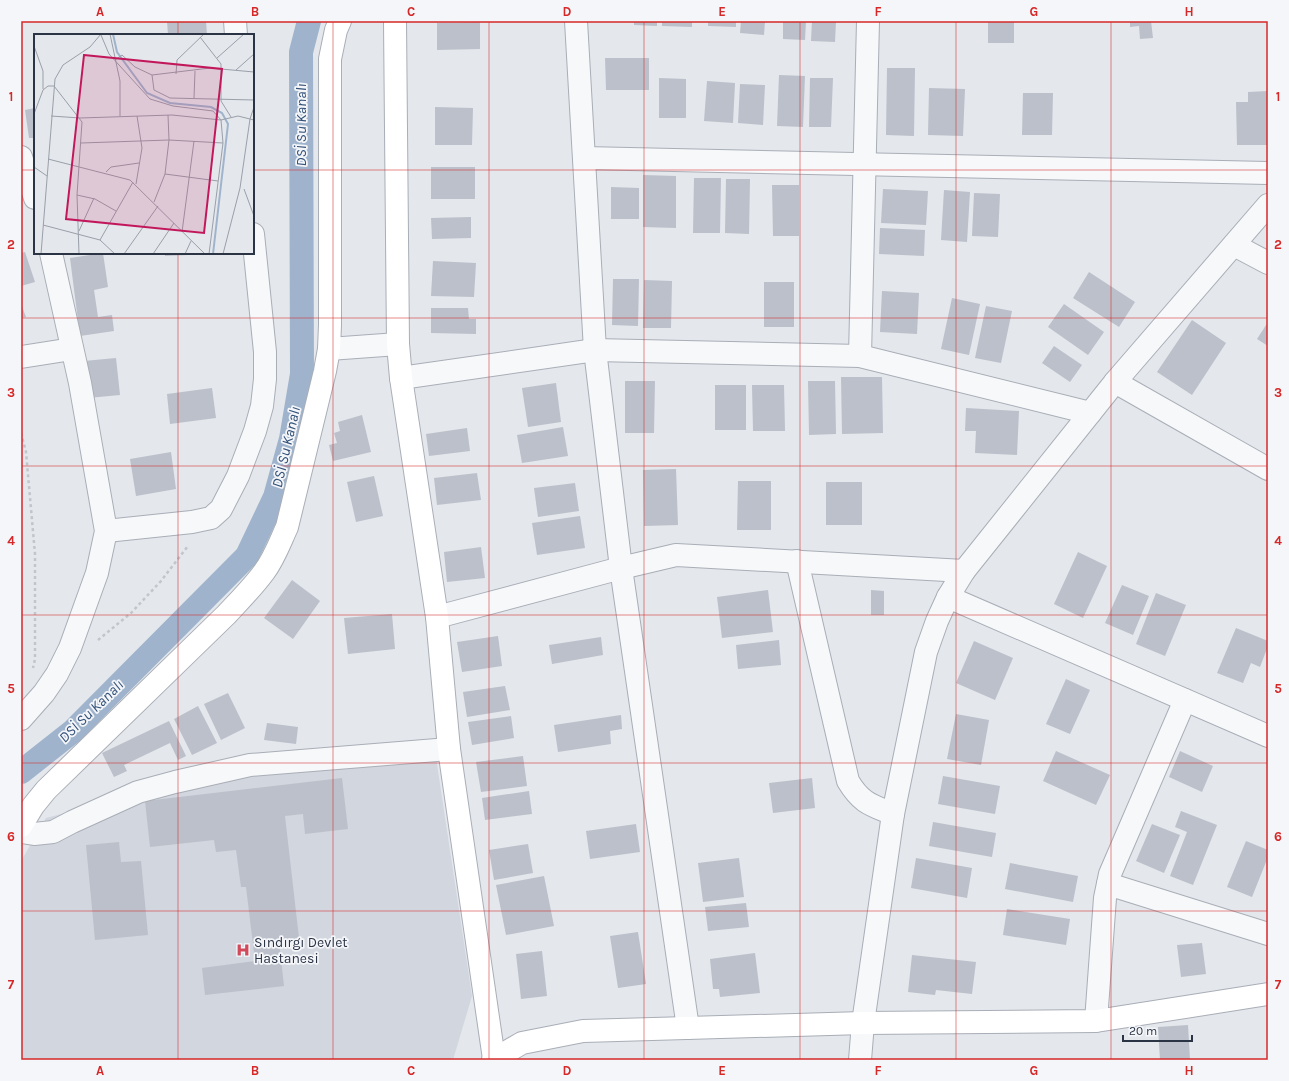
<svg xmlns="http://www.w3.org/2000/svg" width="1289" height="1081" font-family="Karla,sans-serif">
	<style>
		.built { fill: #d2d6de }
		.lines { fill: none; stroke-linecap: round; stroke-linejoin: round }
		.canal { stroke: #9fb4cc; stroke-width: 24 }
		.building { fill: #bbc0ca }
		.street-casing { stroke: #a9aeb7; stroke-width: 24 }
		.secondary-casing { stroke: #a9aeb7; stroke-width: 24 }
		.path { stroke: #c2c5cb; stroke-width: 2.5; stroke-dasharray: 3 3; stroke-linecap: butt }
		.street { stroke: #f7f8fa; stroke-width: 22 }
		.secondary { stroke: #fff; stroke-width: 22 }
		.grid { fill: none; stroke: #d62828; stroke-width: 1; stroke-opacity: 0.55 }
		.labels { text-anchor: middle; dominant-baseline: central; stroke-width: 3.5; stroke-linejoin: round; paint-order: stroke }
		.poi-label { font-size: 14px; fill: #2b3445; stroke: #f4f6f9; text-anchor: start }
		.water-label { font-size: 15px; font-style: italic; fill: #34527a; stroke: #f4f6f9 }
		.inset-river { fill: none; stroke: #9fb4cc; stroke-width: 2 }
		.inset-road { fill: none; stroke: #9a9fa9; stroke-width: 1 }
		.view { fill: #c2185b; fill-opacity: 0.15; stroke: #c2185b; stroke-width: 2 }
		.inset-edge { fill: none; stroke: #2b3445; stroke-width: 2 }
		.neatline { fill: none; stroke: #d62828; stroke-width: 1.5 }
		.grid-label { font-size: 13px; text-anchor: middle; font-weight: bold; fill: #d62828 }
	</style>
	<rect width="100%" height="100%" fill="#e4e7ec"/>
	<path class="built" d="M435,751L472,996L453,1060H21V861L46,818L257,763Z"/>
	<g class="lines">
		<path class="canal" d="M21,772L73,731L247,556L275,497L291,439L302,374L301,52L309,21"/>
	</g>
	<g class="building">
		<path d="M167,21H206L207,35H168Z"/>
		<path d="M634,21H657V26L634,25Z"/>
		<path d="M662,21H692V27L662,26Z"/>
		<path d="M708,21H736V27L708,26Z"/>
		<path d="M741,21H765L764,35L740,33Z"/>
		<path d="M783,21H806L805,40L783,39Z"/>
		<path d="M812,21H836L835,42L811,41Z"/>
		<rect x="988" y="21" width="26" height="22"/>
		<path d="M1130,21H1151L1153,38L1140,39L1139,26L1130,27Z"/>
		<path d="M480,22V49L437,50V23Z"/>
		<path d="M605,58H649V90H606Z"/>
		<path d="M887,68H915L914,136L886,135Z"/>
		<path d="M779,75L805,76L803,127L777,126Z"/>
		<path d="M659,78L686,79V118H659Z"/>
		<path d="M810,78H833L831,127H809Z"/>
		<path d="M707,81L735,83L733,123L704,121Z"/>
		<path d="M740,84L765,85L763,125L738,123Z"/>
		<path d="M929,88L965,89L963,136L928,135Z"/>
		<path d="M1268,91V145H1237L1236,102H1248V92Z"/>
		<path d="M1023,93H1053L1052,135H1022Z"/>
		<path d="M435,107L473,108L472,145H435Z"/>
		<path d="M35,108V138H29L25,110Z"/>
		<rect x="431" y="167" width="44" height="32"/>
		<path d="M643,175L676,176V228L643,227Z"/>
		<path d="M694,178H721L720,233H693Z"/>
		<path d="M726,179H750L749,234L725,233Z"/>
		<path d="M772,185H799V236H773Z"/>
		<path d="M611,187L639,188V219H611Z"/>
		<path d="M883,189L928,191L926,225L881,223Z"/>
		<path d="M944,190L970,192L967,242L941,240Z"/>
		<path d="M974,193L1000,194L998,237L972,236Z"/>
		<path d="M471,217V238L432,239L431,218Z"/>
		<path d="M880,228L925,230L924,256L879,254Z"/>
		<path d="M25,252L35,282L21,286V253Z"/>
		<path d="M103,253L108,287L94,290L98,317L112,315L114,331L80,336L70,258Z"/>
		<path d="M165,253H212V254L165,256Z"/>
		<path d="M433,261L476,263L474,297L431,296Z"/>
		<path d="M1089,272L1135,302L1119,327L1073,298Z"/>
		<path d="M613,279H639L638,326L612,325Z"/>
		<path d="M644,280L672,281L671,328H643Z"/>
		<rect x="764" y="282" width="30" height="45"/>
		<path d="M882,291L919,293L917,334L880,332Z"/>
		<path d="M952,298L980,304L969,355L941,349Z"/>
		<path d="M21,304L26,317L21,318Z"/>
		<path d="M1064,304L1104,332L1088,355L1048,327Z"/>
		<path d="M986,306L1012,311L1001,363L975,358Z"/>
		<path d="M431,308H468L469,319H476V334L431,333Z"/>
		<path d="M1192,320L1226,343L1192,395L1157,372Z"/>
		<path d="M1268,322V346L1257,339Z"/>
		<path d="M1054,346L1082,365L1070,382L1042,363Z"/>
		<path d="M116,358L120,395L88,398L84,361Z"/>
		<path d="M841,377H882L883,433L842,434Z"/>
		<path d="M625,381H655L654,433H625Z"/>
		<path d="M808,381H835L836,434L809,435Z"/>
		<path d="M556,383L561,422L528,427L522,388Z"/>
		<rect x="715" y="385" width="31" height="45"/>
		<path d="M752,385H784L785,431H753Z"/>
		<path d="M212,388L216,418L170,424L167,394Z"/>
		<path d="M966,408L1019,411L1017,455L975,453L976,431H965Z"/>
		<path d="M362,415L371,452L333,461L329,445L337,443L334,433L340,431L338,422Z"/>
		<path d="M563,427L568,456L522,463L517,435Z"/>
		<path d="M467,428L470,451L429,456L426,434Z"/>
		<path d="M171,452L176,489L136,496L130,459Z"/>
		<path d="M676,469L678,525L644,526L643,470Z"/>
		<path d="M477,473L481,500L437,505L434,478Z"/>
		<path d="M374,476L383,516L356,522L347,482Z"/>
		<path d="M738,481H771V530H737Z"/>
		<rect x="826" y="482" width="36" height="43"/>
		<path d="M575,483L579,511L538,517L534,488Z"/>
		<path d="M580,516L585,548L537,555L532,523Z"/>
		<path d="M481,547L485,578L447,582L444,552Z"/>
		<path d="M1078,552L1107,566L1083,618L1054,604Z"/>
		<path d="M292,580L320,601L293,639L264,618Z"/>
		<path d="M1122,585L1149,596L1133,635L1105,623Z"/>
		<path d="M768,590L773,632L722,638L717,597Z"/>
		<path d="M871,590L884,591V615H871Z"/>
		<path d="M1156,593L1186,605L1165,656L1136,644Z"/>
		<path d="M392,614L395,649L348,654L344,618Z"/>
		<path d="M1236,628L1268,641V646L1260,667L1251,663L1243,683L1217,673Z"/>
		<path d="M498,636L502,666L462,672L457,642Z"/>
		<path d="M601,637L603,655L552,664L549,645Z"/>
		<path d="M779,640L781,665L738,669L736,645Z"/>
		<path d="M974,641L1013,658L995,700L956,683Z"/>
		<path d="M1066,679L1090,690L1070,734L1046,724Z"/>
		<path d="M505,686L510,710L467,717L463,692Z"/>
		<path d="M228,693L245,728L221,740L204,704Z"/>
		<path d="M198,706L217,743L192,755L174,719Z"/>
		<path d="M956,714L989,720L981,765L947,759Z"/>
		<path d="M621,715L622,729L610,731L611,744L558,752L554,725Z"/>
		<path d="M511,716L514,738L472,745L468,722Z"/>
		<path d="M169,721L186,756L178,760L170,743L124,765L127,771L114,777L102,753Z"/>
		<path d="M267,723L298,727L296,744L264,740Z"/>
		<path d="M1056,751L1110,775L1096,805L1043,781Z"/>
		<path d="M1180,751L1213,766L1202,792L1169,777Z"/>
		<path d="M523,756L527,786L481,792L476,762Z"/>
		<path d="M943,776L1000,786L995,814L938,804Z"/>
		<path d="M342,778L348,829L305,834L303,814L285,816L299,938L279,941L284,986L205,995L202,968L255,961L246,887H241L236,850L216,852L214,840L150,847L145,801Z"/>
		<path d="M812,778L815,808L773,813L769,783Z"/>
		<path d="M529,791L532,814L485,820L482,798Z"/>
		<path d="M1181,811L1217,825L1193,885L1170,876L1187,832L1175,827Z"/>
		<path d="M933,822L996,833L992,857L929,846Z"/>
		<path d="M636,824L640,852L590,859L586,831Z"/>
		<path d="M1152,824L1180,835L1164,873L1136,861Z"/>
		<path d="M1246,841L1268,850V857L1252,897L1227,887Z"/>
		<path d="M119,842L121,862L141,861L148,935L95,940L86,845Z"/>
		<path d="M528,844L533,873L494,880L489,850Z"/>
		<path d="M739,858L744,897L703,902L698,863Z"/>
		<path d="M916,858L972,868L967,898L911,888Z"/>
		<path d="M1010,863L1078,876L1073,902L1005,889Z"/>
		<path d="M544,876L554,926L506,935L496,885Z"/>
		<path d="M746,903L749,927L708,931L705,907Z"/>
		<path d="M1007,909L1070,919L1066,945L1003,935Z"/>
		<path d="M638,932L646,984L618,988L610,936Z"/>
		<path d="M1202,943L1206,974L1181,977L1177,945Z"/>
		<path d="M542,951L547,996L521,999L516,954Z"/>
		<path d="M755,953L760,993L720,997L719,989H713L710,959Z"/>
		<path d="M912,955L976,962L972,994L936,990L935,995L908,992Z"/>
		<path d="M1188,1025L1190,1060H1160L1158,1027Z"/>
	</g>
	<g class="lines">
		<g class="street-casing">
			<g id="street">
				<path d="M235,21L236,35"/>
				<path d="M576,21L595,350L621,568L688,1028"/>
				<path d="M21,157L35,198"/>
				<path d="M584,158L1268,173"/>
				<path d="M1234,245L1268,263"/>
				<path d="M329,349L398,344"/>
				<path d="M860,356L868,21"/>
				<path d="M21,357L72,349"/>
				<path d="M401,378L595,350L860,356L1090,413"/>
				<path d="M1115,382L1268,469"/>
				<path d="M106,531L192,522L211,518L221,509L238,476L255,431L262,406L265,379V352L253,234"/>
				<path d="M797,561L848,781C861,803 871,805 893,814"/>
				<path d="M948,597L1268,736"/>
				<path d="M437,617L621,568L676,555L964,571"/>
				<path d="M21,719L44,693L57,674L70,648L97,573L106,531L80,383L51,253"/>
				<path d="M21,832L34,834L53,832L72,822L138,792L175,782L250,765L449,749"/>
				<path d="M1108,884L1268,934"/>
				<path d="M1096,1021L1105,898L1110,874L1185,700"/>
				<path d="M860,1060L863,1023L893,814L926,652L937,621L948,597L964,571L1115,382L1268,205"/>
			</g>
		</g>
		<g class="secondary-casing">
			<g id="secondary">
				<path d="M395,21L398,344L401,378L437,617L449,749L494,1059"/>
				<path d="M21,826L33,806L46,790L227,614C240,600 253,587 264,572C274,559 280,542 287,527L325,371L329,349L330,325V59L336,30L340,21"/>
				<path d="M493,1060L522,1043L583,1031L863,1023L1096,1021L1268,994"/>
			</g>
		</g>
		<g class="path">
			<path d="M21,433L26,452L35,554V659L33,668"/>
			<path d="M98,640L131,613L161,581L188,546"/>
		</g>
		<use href="#street" class="street"/>
		<use href="#secondary" class="secondary"/>
	</g>
	<path class="grid" d="M178,21V35M333,21V1060M489,21V1060M644,21V1060M800,21V1060M956,21V1060M1111,21V1060M21,170H35M253,170H1268M178,253V1060M21,318H1268M21,466H1268M21,615H1268M21,763H1268M21,911H1268"/>
	<defs>
		<g id="hospital-bare" transform="scale(1.08)"><path d="M-5-5h3v3.5h4V-5h3V5h-3V1.5h-4V5h-3Z" fill="#d1495b" stroke="#f4f6f9" stroke-width="2.5" paint-order="stroke"/></g>
	</defs>
	<g fill-rule="evenodd">
		<use href="#hospital-bare" x="243" y="950"/>
	</g>
	<g class="labels">
		<g class="poi-label">
			<text x="254" y="942">Sındırgı Devlet<tspan x="254" dy="16">Hastanesi</tspan></text>
		</g>
		<g class="water-label">
			<text transform="translate(301 125) rotate(-90)">DSİ Su Kanalı</text>
			<text transform="translate(286 447) rotate(-77)">DSİ Su Kanalı</text>
			<text transform="translate(91 711) rotate(-44)">DSİ Su Kanalı</text>
		</g>
	</g>
	<g transform="translate(34 34)">
		<rect width="220" height="220" fill="#e4e7ec"/>
		<path class="inset-river" d="M79,0L83,18L113,59L136,69L177,73L188,79L194,90L179,220"/>
		<path class="inset-road" d="M76,0L86,47V82M67,1L75,20L116,65L139,72L179,77L187,86L204,82L216,85L206,154L189,220M166,3L187,30V67L197,83M0,12L9,37V55M183,24L210,0M81,26L88,21L101,33L118,41L176,34L220,38M202,36L220,20M142,40L143,26L170,0M118,41L120,56L136,64L220,66M160,64L161,37M220,73L216,85L220,86M0,80L9,56L14,52H20L48,88L43,161L45,220M17,82L46,84L138,81L187,86L189,109L175,220M47,109L135,106L189,109M14,125L96,146L171,220M0,133L13,142M72,138L77,133L105,129M131,140L184,147M102,150L108,114L103,82M210,155L220,182M43,161L61,165L82,177M120,168L131,140L135,106L134,81M9,191L66,206L99,148M45,197L60,164M148,198L160,107M66,206L81,220M7,220L21,45L29,31L56,13L67,0M90,220L124,172M119,220L140,189M151,220L157,207"/>
		<path class="view" d="M50,21L188,35L170,199L32,185Z"/>
		<rect width="220" height="220" class="inset-edge"/>
	</g>
	<rect width="1289" height="1081" fill="none" stroke="#f4f6f9" stroke-width="44"/>
	<path d="M1123 1035v6h69v-6" fill="none" stroke="#2b3445" stroke-width="2"/>
	<text x="1129" y="1035" font-size="12" fill="#2b3445" stroke="#f4f6f9" stroke-width="3" paint-order="stroke">20 m</text>
	<rect x="22" y="22" width="1245" height="1037" class="neatline"/>
	<g class="grid-label">
		<text x="100" y="16">A</text>
		<text x="255" y="16">B</text>
		<text x="411" y="16">C</text>
		<text x="567" y="16">D</text>
		<text x="722" y="16">E</text>
		<text x="878" y="16">F</text>
		<text x="1034" y="16">G</text>
		<text x="1189" y="16">H</text>
		<text x="11" y="101">1</text>
		<text x="1278" y="101">1</text>
		<text x="11" y="249">2</text>
		<text x="1278" y="249">2</text>
		<text x="11" y="397">3</text>
		<text x="1278" y="397">3</text>
		<text x="11" y="545">4</text>
		<text x="1278" y="545">4</text>
		<text x="11" y="693">5</text>
		<text x="1278" y="693">5</text>
		<text x="11" y="841">6</text>
		<text x="1278" y="841">6</text>
		<text x="11" y="989">7</text>
		<text x="1278" y="989">7</text>
		<text x="100" y="1075">A</text>
		<text x="255" y="1075">B</text>
		<text x="411" y="1075">C</text>
		<text x="567" y="1075">D</text>
		<text x="722" y="1075">E</text>
		<text x="878" y="1075">F</text>
		<text x="1034" y="1075">G</text>
		<text x="1189" y="1075">H</text>
	</g>
</svg>
